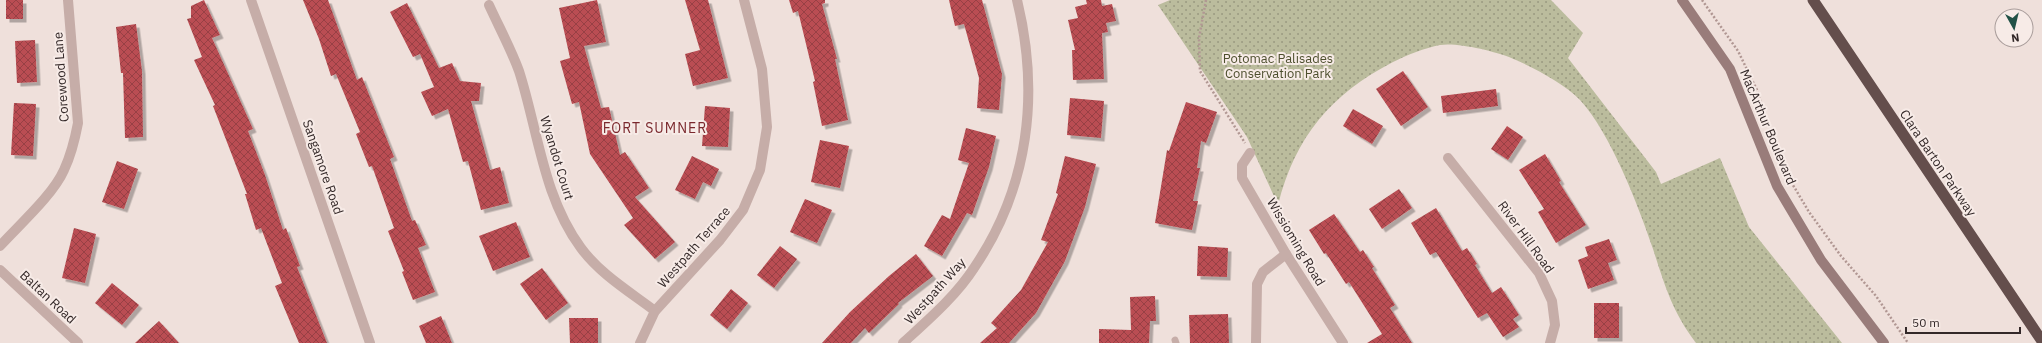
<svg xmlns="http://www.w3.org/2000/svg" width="2042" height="343" font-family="'IBM Plex Sans',sans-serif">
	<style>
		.park { fill: url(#park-dots) }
		.building { fill: url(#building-cross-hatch); filter: url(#shadow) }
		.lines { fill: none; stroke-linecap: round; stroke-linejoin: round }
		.path { stroke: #b19793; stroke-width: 2.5; stroke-dasharray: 2 2; stroke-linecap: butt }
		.service { stroke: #c6ada8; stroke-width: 7 }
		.minor { stroke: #c6ada8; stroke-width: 10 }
		.tertiary { stroke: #c6ada8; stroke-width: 10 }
		.secondary { stroke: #997c7a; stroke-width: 10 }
		.trunk { stroke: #644e4c; stroke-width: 11 }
		.labels { text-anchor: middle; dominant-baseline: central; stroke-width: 4; stroke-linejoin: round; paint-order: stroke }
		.park-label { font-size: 13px; fill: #4d4f2e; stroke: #f7ebe7 }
		.street-label { font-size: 13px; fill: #332828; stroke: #f7ebe7 }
		.neighbourhood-label { font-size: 14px; letter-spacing: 1px; fill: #7a282d; stroke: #f7ebe7 }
	</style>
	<defs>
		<pattern id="park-dots" width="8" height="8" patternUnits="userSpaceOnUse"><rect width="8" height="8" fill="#bbbc9d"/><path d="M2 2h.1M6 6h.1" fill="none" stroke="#999980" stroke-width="1.8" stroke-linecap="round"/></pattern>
		<pattern id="building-cross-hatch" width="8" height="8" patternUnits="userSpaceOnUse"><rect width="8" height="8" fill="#ba4e53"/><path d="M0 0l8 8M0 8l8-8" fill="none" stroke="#984145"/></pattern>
		<filter id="shadow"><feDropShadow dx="3.5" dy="3.5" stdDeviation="0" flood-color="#0004"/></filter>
	</defs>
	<rect width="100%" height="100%" fill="#efe0db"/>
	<path class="park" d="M1170,0H1551L1583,33L1568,58L1656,172L1661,184L1720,158L1749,227L1842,343H1696C1672,311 1665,286 1653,249C1638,205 1611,134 1580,100C1564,83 1531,66 1509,57C1494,51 1456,42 1440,45C1425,48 1407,55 1393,62C1331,94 1295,137 1278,205L1247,137L1158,5Z"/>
	<g class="building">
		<rect x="6" y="0" width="17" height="19"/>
		<path d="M204,0L220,35L212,38L253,129L248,131L265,175L283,230L286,228L300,266L297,267L327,343H299L275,286L282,283L261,228L256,230L245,194H247L213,106L215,105L194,60L202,57L187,19L191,18V6Z"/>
		<path d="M303,0H328L357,80L362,77L394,157L390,159L412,221L415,220L426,245L418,248L435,292L413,300L402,272L404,271L388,231L394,228L372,166L369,167L356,134L360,132L336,74L331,76L319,39Z"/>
		<path d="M597,0L606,42L584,46L601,108L609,107L620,155L625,152L649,188L635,197L675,242L655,259L624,225L633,218L590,154L579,102L572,104L560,61L570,58L559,8Z"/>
		<path d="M685,0H708L728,78L693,86L685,54L700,50Z"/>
		<path d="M789,0H825V3L822,4L837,59H835L848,120L822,126L813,82L815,81L798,11L793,13Z"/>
		<path d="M949,0H982L1002,74L999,110L977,108L979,78L964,24L955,26Z"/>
		<path d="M1086,0H1101L1102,6L1112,4L1116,21L1106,23L1108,32L1102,33L1104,79L1073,80L1072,50H1075L1068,20L1078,18L1075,7L1087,4Z"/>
		<path d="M407,3L439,68L452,63L460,81L481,83L479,101H471L490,170L500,167L509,203L481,210L468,161L463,162L448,109L432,116L421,92L434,87L420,54L413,57L390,12Z"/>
		<path d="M136,24L142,71L143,137L125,138L123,73H121L116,27Z"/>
		<path d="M35,40L37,82L17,83L15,41Z"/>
		<path d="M1403,71L1428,107L1401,126L1376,89Z"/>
		<path d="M1496,89L1498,106L1443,113L1441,96Z"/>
		<path d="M1070,98L1104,101L1101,138L1067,135Z"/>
		<path d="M1186,102L1217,112L1206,143L1201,141L1197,168H1200L1193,201H1198L1192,230L1155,223L1167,150L1169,151Z"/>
		<path d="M14,103L36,104L33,156L11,155Z"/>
		<path d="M705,106L730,108L728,147L702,146Z"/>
		<path d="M1353,109L1383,126L1372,144L1343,126Z"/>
		<path d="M1507,126L1523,137L1508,160L1491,149Z"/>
		<path d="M966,128L996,136L989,167L972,215L967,213L942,256L924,246L942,215L950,219L969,163L958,160Z"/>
		<path d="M820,140L849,146L840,188L811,182Z"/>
		<path d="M1545,154L1561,181L1559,182L1586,225L1556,243L1538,212L1544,209L1519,170Z"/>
		<path d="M692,156L719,169L711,186L703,182L695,199L675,190Z"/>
		<path d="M1065,156L1096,164L1085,207L1065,261L1036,313L1009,343H980L997,328L991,323L1021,290L1048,242L1041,240L1058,194L1056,193Z"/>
		<path d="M117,161L138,169L124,209L102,202Z"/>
		<path d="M1399,189L1412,208L1382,229L1369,209Z"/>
		<path d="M805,199L832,210L817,243L790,232Z"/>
		<path d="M1436,208L1462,251L1467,248L1477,264L1475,265L1492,293L1501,287L1519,315L1513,319L1519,327L1503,337L1487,313L1478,318L1436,252L1430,255L1411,223Z"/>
		<path d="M1334,214L1360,252L1363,250L1374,267L1372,268L1395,305L1390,308L1412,343H1367L1382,334L1349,282L1346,284L1326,253L1324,254L1309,230Z"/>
		<path d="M516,222L530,257L493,271L479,236Z"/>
		<path d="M74,228L96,234L85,283L62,278Z"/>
		<path d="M1609,239L1617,260L1608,263L1614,280L1588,289L1578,260L1588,256L1585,247Z"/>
		<path d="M780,246L797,259L774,288L757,275Z"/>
		<path d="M1198,246L1228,248L1227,277L1197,276Z"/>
		<path d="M916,254L933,276L898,303L899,304L869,333L865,328L851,343H822L850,312L889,276Z"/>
		<path d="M542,268L568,303L546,320L520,284Z"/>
		<path d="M112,283L139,305L122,325L95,303Z"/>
		<path d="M731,289L748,303L727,329L710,315Z"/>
		<path d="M1155,296L1156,321H1150L1149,343H1099V329L1131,330L1130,297Z"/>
		<rect x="1594" y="303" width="25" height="35"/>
		<path d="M1228,314L1229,343H1190L1189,315Z"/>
		<path d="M441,316L452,343H426L419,326Z"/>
		<path d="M569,318H598V343H570Z"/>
		<path d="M159,321L179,343H135Z"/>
	</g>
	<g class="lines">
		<g class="path">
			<path d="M1206,0L1199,38L1200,71L1245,143"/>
			<path d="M1702,0L1738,51L1757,90L1768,126"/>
			<path d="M1787,175L1809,212L1841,256L1876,296L1908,343"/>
		</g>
		<path class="service" d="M1175,340L1176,343"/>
		<g class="minor">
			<path d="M489,5C499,27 511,49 519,71C538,130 543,197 581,248C600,274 630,292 655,311"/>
			<path d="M1250,153L1242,165V178L1286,254L1343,343"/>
			<path d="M1448,158L1539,273L1552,301L1555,325L1550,343"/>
			<path d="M0,246C19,225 53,195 64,170C71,155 75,139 78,123L68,0"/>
			<path d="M0,270L78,343"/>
			<path d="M640,343L655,311L720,240L743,210L760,170L767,127L762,69L744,0"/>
			<path d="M903,343C928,320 956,296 974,268C1029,187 1040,94 1017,0"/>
			<path d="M1256,343L1257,284L1263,272L1286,254"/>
		</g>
		<path class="tertiary" d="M251,0L370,343"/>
		<path class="secondary" d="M1682,0L1730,69L1777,186L1821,260L1884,343"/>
		<path class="trunk" d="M1813,0L2042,341"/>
	</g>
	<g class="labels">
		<g class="park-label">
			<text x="1278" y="58">Potomac Palisades<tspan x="1278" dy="15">Conservation Park</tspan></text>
		</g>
		<g class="street-label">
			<text transform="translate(61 77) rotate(-94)">Corewood Lane</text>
			<text transform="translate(1768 127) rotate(67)">MacArthur Boulevard</text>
			<text transform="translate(557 158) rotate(73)">Wyandot Court</text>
			<text transform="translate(1938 163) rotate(56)">Clara Barton Parkway</text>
			<text transform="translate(323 167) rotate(71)">Sangamore Road</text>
			<text transform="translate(1526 237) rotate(54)">River Hill Road</text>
			<text transform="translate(1296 242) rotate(59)">Wissioming Road</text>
			<text transform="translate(694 247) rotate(-49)">Westpath Terrace</text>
			<text transform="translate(935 291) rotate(-48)">Westpath Way</text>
			<text transform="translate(48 297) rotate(43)">Baltan Road</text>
		</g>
		<g class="neighbourhood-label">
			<text x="655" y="128">FORT SUMNER</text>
		</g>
	</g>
	<g transform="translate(2014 28) rotate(172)"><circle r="19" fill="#f7ebe7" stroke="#a99d9b"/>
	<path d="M0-3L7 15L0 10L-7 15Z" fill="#215146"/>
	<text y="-6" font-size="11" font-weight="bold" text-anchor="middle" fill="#332828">N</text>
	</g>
	<path d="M1906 327v6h114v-6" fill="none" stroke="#332828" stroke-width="2"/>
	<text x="1912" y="327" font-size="12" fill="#332828" stroke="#f7ebe7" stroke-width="3" paint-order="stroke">50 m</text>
</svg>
